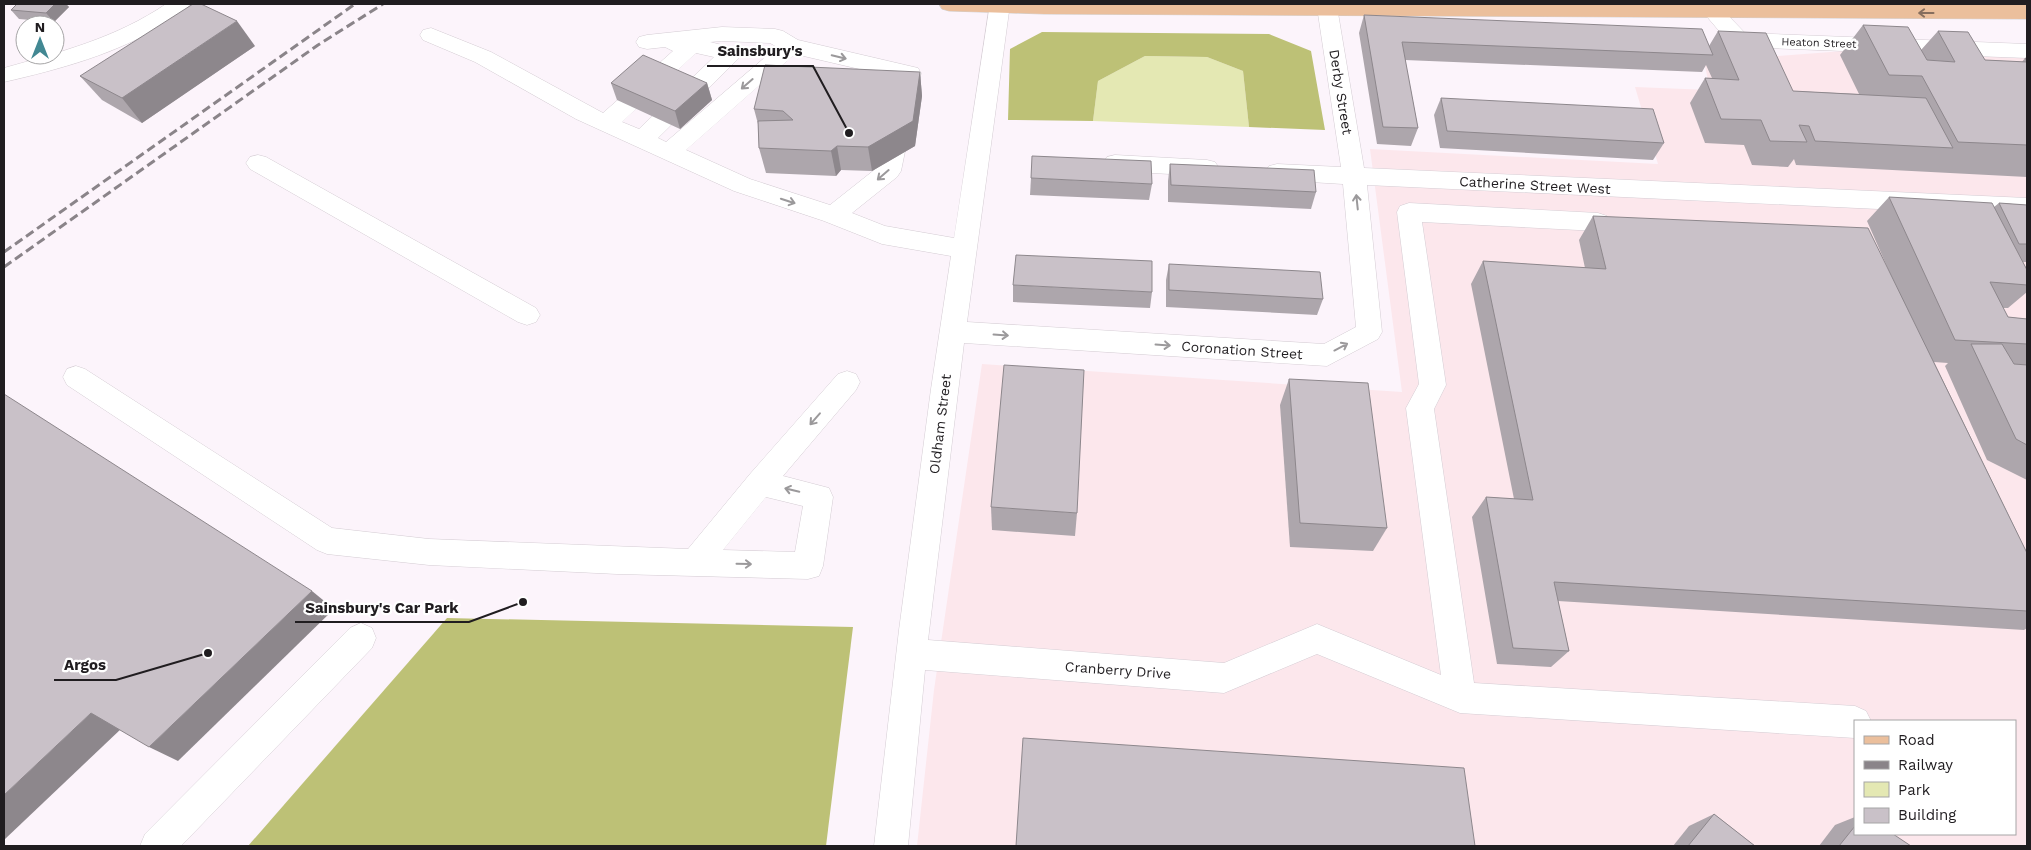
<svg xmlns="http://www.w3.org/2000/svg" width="2031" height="850" font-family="'Work Sans',sans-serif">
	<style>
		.industrial { fill: #fce7ec; fill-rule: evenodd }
		.green { fill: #e4e8b3 }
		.forest { fill: #bdc176 }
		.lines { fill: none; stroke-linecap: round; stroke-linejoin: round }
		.minor-casing { stroke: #d4ccd3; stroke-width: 1 }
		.major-casing { stroke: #d2d2d2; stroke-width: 1 }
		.minor { fill: #fff; fill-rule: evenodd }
		.major { fill: #ebbf9c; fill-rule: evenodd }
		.rail { stroke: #8a8489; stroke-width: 3; stroke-dasharray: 9 4.5; stroke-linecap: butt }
		.wall { fill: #ada6ac }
		.shaded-wall { fill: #8d878c }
		.building { fill: #c9c1c8; stroke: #8d878c }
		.oneway { stroke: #866e5e }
		.oneway2 { stroke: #9b999b }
		.labels { text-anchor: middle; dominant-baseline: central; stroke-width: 4.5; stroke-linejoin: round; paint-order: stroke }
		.far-street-label { font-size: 11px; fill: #201d20; stroke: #fff }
		.street-label { font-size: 14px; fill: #201d20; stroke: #fff }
		.leader { fill: none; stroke: #201d20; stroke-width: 2 }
		.callout-dot { fill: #201d20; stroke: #fff; stroke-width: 2 }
		.callout-label { font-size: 15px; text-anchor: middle; font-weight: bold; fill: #201d20; stroke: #fff; stroke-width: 4.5; stroke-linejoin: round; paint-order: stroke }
	</style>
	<rect width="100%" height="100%" fill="#fcf4fb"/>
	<path class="industrial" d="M1844,51L2027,58V846H917L934,690L982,364L1402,392L1370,149L1658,164L1635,87L1710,90L1703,56L1750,58ZM1855,721H2015V834H1855Z"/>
	<path class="green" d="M1145,56L1207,57L1243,71L1249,127L1093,121L1098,81Z"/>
	<g class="forest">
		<path d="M1042,32L1269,34L1311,51L1325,130L1249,127L1243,71L1207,57L1145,56L1098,81L1093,121L1008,120L1010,49Z"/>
		<path d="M447,618L853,627L826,846H248Z"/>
	</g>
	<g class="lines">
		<g class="minor-casing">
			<g id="minor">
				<path d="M166,4H190C185,12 175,18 166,23C117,54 60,69 4,82V68C61,52 116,38 166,4Z"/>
				<path d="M990,4H1010L967,322L1324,344L1356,327L1343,184L1277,180L1269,178L1265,172L1269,166L1277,164L1341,167L1317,7L1319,4H1335L1337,7L1364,168L2027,198V216L1367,185L1382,332L1378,339L1327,366L964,343L928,640L1224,663L1317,624L1441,675L1406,408L1419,384L1397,212L1400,206L1409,203L1598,213L1607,216L1610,222L1607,228L1598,231L1422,222L1446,385L1434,409L1474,683L1855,706L1866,711L1871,721H1855V738L1460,713L1317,654L1224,693L925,670L908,846H874L899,630L931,389L951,256L882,244L824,221L734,191L576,119L475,62L423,40L420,35L423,30L431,28L491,52L603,113L673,51L665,47L647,49L639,47L636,42L639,37L647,35L722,27L775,29L783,31L798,40L918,68L921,73L901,171L897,177L852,213L885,226L954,238ZM722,41L770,43L777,47L666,142L658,138L738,59L741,54L738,49L710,42ZM696,53L714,57L639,129L622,122ZM795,54L898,78L878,167L830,205L750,179L686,150Z"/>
				<path d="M1713,5L1720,7L1745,33L2027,44V58L1739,47L1731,45L1703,12L1706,7Z"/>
				<path d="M258,155L266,157L536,308L540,315L536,322L527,325L518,322L250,169L246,163L250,157Z"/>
				<path d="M1115,155L1207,160L1215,162L1219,168L1215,174L1207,176L1115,171L1107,169L1103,163L1107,157Z"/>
				<path d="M76,366L85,369L332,528L429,539L688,549L750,474L838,374L847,371L856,374L860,382L856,390L783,476L829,488L833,497L823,566L819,576L808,579L617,574L429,565L327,554L317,550L67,385L63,377L67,369ZM766,497L803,506L795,552L723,550Z"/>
				<path d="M361,623L372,628L376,638L372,648L181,846H140L145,834L350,628Z"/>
			</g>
		</g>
		<g class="major-casing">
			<path id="major" d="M939,4L2027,5V19L1044,14L949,11L942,9Z"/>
		</g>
		<use href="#minor" class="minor"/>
		<use href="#major" class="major"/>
		<g class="rail">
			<path d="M4,252L355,4"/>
			<path d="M4,267L318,45L383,4"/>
		</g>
	</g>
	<g class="wall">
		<path d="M17,4H66L69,7L54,22L19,19L11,10Z"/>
		<path d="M1364,15L1709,46L1718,31L1793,91L1859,94L1840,55L1863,25L1921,50L1938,31L1985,60L2022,62L2025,58L2027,59V177L1796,165L1794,159L1788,167L1752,165L1744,145L1705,143L1690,103L1705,78H1712L1706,65L1702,72L1405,60L1418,128L1411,146L1377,144L1359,33Z"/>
		<path d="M255,46L142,123L102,100L80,76Z"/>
		<path d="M920,72L922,96L915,146L872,171L841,170L836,176L766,173L759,148L758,124L754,109Z"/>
		<path d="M611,83H707L712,100L680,129L617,100Z"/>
		<path d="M1441,98L1664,143L1653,160L1440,148L1434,115Z"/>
		<path d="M1170,164L1316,192L1311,209L1168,202V181Z"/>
		<path d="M1031,178L1152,184L1149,200L1030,195Z"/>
		<path d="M1889,197L1994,207L1999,203L2027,205V262H2023L2027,270V292L2008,308H2003L2008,317L2027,319V480L1987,460L1945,366L1948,363L1934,362L2027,553V628L2024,630L1558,601L1569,651L1551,667L1497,664L1472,517L1486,497L1514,499L1471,284L1483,261L1585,268L1579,240L1593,216L1892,278L1867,221Z"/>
		<path d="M1169,264L1323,299L1317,315L1166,307V280Z"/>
		<path d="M1013,285L1152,292L1150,308L1013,302Z"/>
		<path d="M1289,379L1387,528L1373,551L1290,547L1280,405Z"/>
		<path d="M991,507L1077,513L1075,536L992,530Z"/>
		<path d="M1714,814L1755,846H1673L1689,826Z"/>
		<path d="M1855,817V834L1911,846H1819L1835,825Z"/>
	</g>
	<g class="shaded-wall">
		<path d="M55,4H66L69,7L54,22L46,13Z"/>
		<path d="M237,21L255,46L142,123L122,98Z"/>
		<path d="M920,72L922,96L915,146L872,171L868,147Z"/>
		<path d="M707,83L712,100L680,129L675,111Z"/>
		<path d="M837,146L841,170L836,176L831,151Z"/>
		<path d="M312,591L334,609L178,761L149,747Z"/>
		<path d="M91,713L122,728L4,840V795Z"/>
	</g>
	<g class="building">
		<path d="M17,4H55L46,13L11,10Z"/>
		<path d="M193,4H201L237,21L122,98L80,76Z"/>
		<path d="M1364,15L1702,29L1713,55L1402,42L1418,128L1383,127Z"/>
		<path d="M1863,25L1908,27L1927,60L1955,62L1938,31L1968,32L1985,60L2027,62L2025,58L2027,59V145L1958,142L1922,76L1889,75Z"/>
		<path d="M1718,31L1766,33L1793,91L1926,98L1953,148L1815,141L1809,126L1799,125L1807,142L1770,141L1761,120L1721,119L1705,78L1739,80Z"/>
		<path d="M643,55L707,83L675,111L611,83Z"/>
		<path d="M765,65L920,72L913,121L868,147L837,146L831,151L759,148L758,121L793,120L783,111L754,109Z"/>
		<path d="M1441,98L1653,109L1664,143L1447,131Z"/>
		<path d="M1032,156L1151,161L1152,184L1031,178Z"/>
		<path d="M1170,164L1314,170L1316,192L1171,185Z"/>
		<path d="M1889,197L1992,203L2027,270V285L1990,282L2008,317L2027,319V344L1955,340Z"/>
		<path d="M1999,203L2027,205V244H2019Z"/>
		<path d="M1593,216L1868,228L2027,553V611L1554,582L1569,651L1513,648L1486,497L1533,500L1483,261L1606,269Z"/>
		<path d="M1016,255L1152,261V292L1013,285Z"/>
		<path d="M1169,264L1320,272L1323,299L1169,290Z"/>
		<path d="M1971,344H2002L2014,364L2027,365V445L2016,439Z"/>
		<path d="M1004,365L1084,370L1077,513L991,507Z"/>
		<path d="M1289,379L1368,383L1387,528L1300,523Z"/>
		<path d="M4,394L312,591L149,747L91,713L4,795Z"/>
		<path d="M1023,738L1464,768L1475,846H1016Z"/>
		<path d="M1714,814L1755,846H1688Z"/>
		<path d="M1855,826V834H1893L1911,846H1839Z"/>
	</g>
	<defs><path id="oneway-shaft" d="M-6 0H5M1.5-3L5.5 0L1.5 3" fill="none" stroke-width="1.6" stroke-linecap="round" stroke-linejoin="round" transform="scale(1.25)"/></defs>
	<use class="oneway" href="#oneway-shaft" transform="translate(1926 13) rotate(180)"/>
	<g class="oneway2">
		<use href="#oneway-shaft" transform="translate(839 57) rotate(13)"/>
		<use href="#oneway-shaft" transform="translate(747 84) rotate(139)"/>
		<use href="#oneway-shaft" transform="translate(883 175) rotate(139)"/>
		<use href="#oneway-shaft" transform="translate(788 201) rotate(18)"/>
		<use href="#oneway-shaft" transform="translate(1357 202) rotate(-96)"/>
		<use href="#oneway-shaft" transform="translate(1001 335) rotate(4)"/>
		<use href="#oneway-shaft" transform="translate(1163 345) rotate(4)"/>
		<use href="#oneway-shaft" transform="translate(1341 347) rotate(-28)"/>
		<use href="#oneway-shaft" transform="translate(815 419) rotate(131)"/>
		<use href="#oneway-shaft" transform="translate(792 490) rotate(-167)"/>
		<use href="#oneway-shaft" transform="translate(744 564) rotate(1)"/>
	</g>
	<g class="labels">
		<g class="far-street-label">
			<text transform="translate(1819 43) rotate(2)">Heaton Street</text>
		</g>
		<g class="street-label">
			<text transform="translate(1341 92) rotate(81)">Derby Street</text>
			<text transform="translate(1535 185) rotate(3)">Catherine Street West</text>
			<text transform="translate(1242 350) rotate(4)">Coronation Street</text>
			<text transform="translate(940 424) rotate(-83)">Oldham Street</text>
			<text transform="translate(1118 670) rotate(4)">Cranberry Drive</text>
		</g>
	</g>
	<path class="leader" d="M849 133L813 66H707M523 602L469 622H295M208 653L116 680H54"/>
	<g class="callout-dot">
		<circle cx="849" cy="133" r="5"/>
		<circle cx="523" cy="602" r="5"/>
		<circle cx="208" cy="653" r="5"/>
	</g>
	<g class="callout-label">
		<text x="760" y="56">Sainsbury's</text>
		<text x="382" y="613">Sainsbury's Car Park</text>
		<text x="85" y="670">Argos</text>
	</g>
	<rect width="2031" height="850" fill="none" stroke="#201d20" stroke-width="10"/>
	<rect x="1854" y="720" width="162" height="115" fill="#ffffff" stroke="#a6a5a6"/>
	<rect x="1864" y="736" width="25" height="8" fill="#ebbf9c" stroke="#a6a5a6"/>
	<text x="1898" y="745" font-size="15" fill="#201d20">Road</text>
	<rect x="1864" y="761" width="25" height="8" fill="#8a8489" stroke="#a6a5a6"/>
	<text x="1898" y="770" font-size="15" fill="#201d20">Railway</text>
	<rect x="1864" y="782" width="25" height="15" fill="#e4e8b3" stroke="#a6a5a6"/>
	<text x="1898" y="795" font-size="15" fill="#201d20">Park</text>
	<rect x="1864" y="808" width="25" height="15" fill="#c9c1c8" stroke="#a6a5a6"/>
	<text x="1898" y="820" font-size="15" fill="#201d20">Building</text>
	<g transform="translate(40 40)"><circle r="24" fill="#ffffff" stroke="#a6a5a6"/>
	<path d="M0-4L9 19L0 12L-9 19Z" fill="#428893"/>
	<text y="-8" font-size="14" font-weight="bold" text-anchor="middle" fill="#201d20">N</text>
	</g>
</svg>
